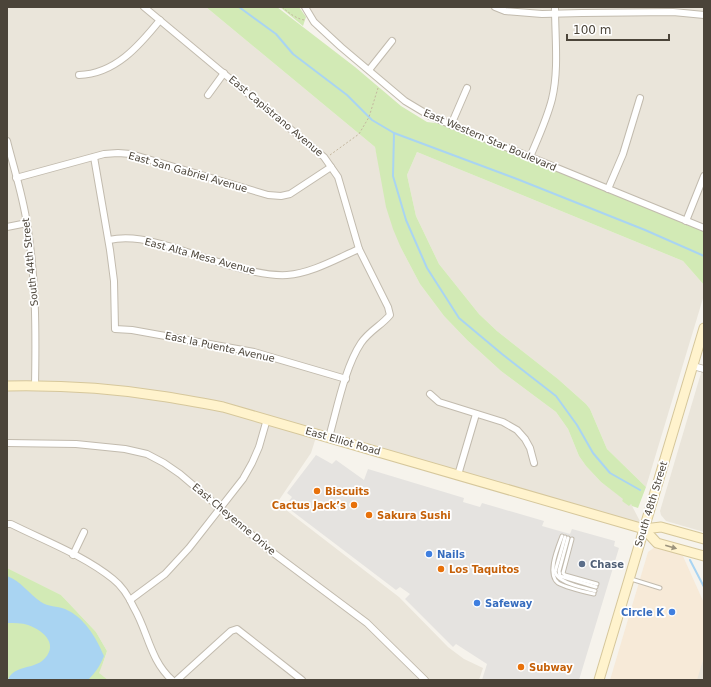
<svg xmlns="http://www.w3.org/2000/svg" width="711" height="687" font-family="'DejaVu Sans',sans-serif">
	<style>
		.residential { fill: #eae5da }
		.commercial { fill: #f7ead8 }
		.green { fill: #d2eab5 }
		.parking { fill: #e5e3e0 }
		.water { fill: #a9d4f2 }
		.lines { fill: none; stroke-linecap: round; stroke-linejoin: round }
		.stream { stroke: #a9d4f2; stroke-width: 2 }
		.service-casing { stroke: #c2bbae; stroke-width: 5 }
		.minor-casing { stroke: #c2bbae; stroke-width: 8 }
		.secondary-casing { stroke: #d6c79b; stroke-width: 11 }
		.path { stroke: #c4b79f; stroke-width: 1; stroke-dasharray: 2 2; stroke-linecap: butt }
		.service { stroke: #fff; stroke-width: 3 }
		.minor { stroke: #fff; stroke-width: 6 }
		.secondary { stroke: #fff3cd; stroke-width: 9 }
		.oneway { fill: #9c937c }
		.food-dot { fill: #e8710a; stroke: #fff; stroke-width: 1.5 }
		.shop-dot { fill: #3f7fe0; stroke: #fff; stroke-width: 1.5 }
		.service-dot { fill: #5c6f8a; stroke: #fff; stroke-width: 1.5 }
		.labels { text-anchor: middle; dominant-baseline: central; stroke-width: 3.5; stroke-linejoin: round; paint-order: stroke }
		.street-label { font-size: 10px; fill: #4b4439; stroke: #fff }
		.food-label { font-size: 10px; font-weight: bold; fill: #c56008; stroke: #fff; text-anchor: start }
		.shop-label { font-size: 10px; font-weight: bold; fill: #366cbe; stroke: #fff; text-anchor: start }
		.service-label { font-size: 10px; font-weight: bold; fill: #4e5e75; stroke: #fff; text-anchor: start }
	</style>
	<rect width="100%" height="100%" fill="#f6f3ec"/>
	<g class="residential">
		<path d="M7,7H206L375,147L401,248L420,284L444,316L467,340L501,371L556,412L568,429L579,456L586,466L601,482L624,499L622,501L631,504L644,529L317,434L311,453L277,503L399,597L448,647L464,659L483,668L479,680H108L98,673L103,663L107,651L96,632L61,595L7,568Z"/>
		<path d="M305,7H704V228L418,109L314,22Z"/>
		<path d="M417,152L683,261L704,285V295L646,487L607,449L590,409L586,404L558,379L497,331L479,314L439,264L416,216L407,175Z"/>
		<path d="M704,363V532L666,521L661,515L660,511Z"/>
		<path d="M704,656V680H696Z"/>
	</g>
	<path class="commercial" d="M655,547L682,554L704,603V657L697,680H610L648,552Z"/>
	<g class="green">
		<path d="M206,7H277L355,67L401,106L427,122L451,125L704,228V285L683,261L417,152L407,175L416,216L439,264L479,314L497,331L558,379L586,404L590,409L607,449L646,487L638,508L632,506L631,504L629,506L622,501L623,499L601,482L586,466L579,456L568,429L556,412L501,371L467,340L444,316L420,284L401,248L393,229L386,207L375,147Z"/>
		<path d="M280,7H299L306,17L303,26Z"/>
		<path d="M7,568L61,595L96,632L107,651L103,663L99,673L108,680H7Z"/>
	</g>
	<path class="parking" d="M316,455L332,464L336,460L364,480L368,469L464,498L463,502L480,507L482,503L544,521L542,526L570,534L572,529L615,541L614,546L619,548L579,680H482L487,664L456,644L453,647L405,599L410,594L400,587L396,590L288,508L291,503L289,501L292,497L287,493Z"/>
	<path class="water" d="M7,576C21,581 29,594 41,602C48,607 57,606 65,609C84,617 96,637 104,656C100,666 95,673 88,680H8C13,666 31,669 42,661C60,646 45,631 28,625C22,623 14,623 7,623Z"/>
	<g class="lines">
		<g class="stream">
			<path d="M239,7L276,34L293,54L347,95L372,120L394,133L517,179L645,230L704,256"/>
			<path d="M394,133L393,176L406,220L427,268L459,318L502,354L556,396L577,425L593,453L610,473L640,490"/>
			<path d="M690,560L704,587"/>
		</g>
		<g class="service-casing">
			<g id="service">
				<path d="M562,536C558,547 546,574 558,583C565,587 585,592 594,594"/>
				<path d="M565,537L555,572C559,584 584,587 595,591"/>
				<path d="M568,538L559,571L560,576L596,587"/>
				<path d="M572,539L563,573L565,575L597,584"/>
				<path d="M631,579L660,588"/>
			</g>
		</g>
		<g class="minor-casing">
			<g id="minor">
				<path d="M144,7L324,157L338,177L359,249L388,307L390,315C381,326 370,330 361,343C345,367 337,409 329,437"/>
				<path d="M305,7L314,22L341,47L405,101L430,116L704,228"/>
				<path d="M495,7L505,11L542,14L582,13L673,12L704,15"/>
				<path d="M369,70L392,41"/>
				<path d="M79,75C115,74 139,46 160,20"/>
				<path d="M208,95L224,73"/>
				<path d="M451,125L467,88"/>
				<path d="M7,141C14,169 23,196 27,224C36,278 36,331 35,386"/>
				<path d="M94,157L110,250L114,281L115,329L132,330L254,352L346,379"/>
				<path d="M530,157C538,138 547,119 552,99C559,70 555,37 555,7"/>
				<path d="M16,178L104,154L118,153L131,154L268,195L281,196L290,194L331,167"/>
				<path d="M608,189L623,154L640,98"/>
				<path d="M686,221L704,176"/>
				<path d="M7,227L27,223"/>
				<path d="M109,240C130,235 151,241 172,247C204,257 255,277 287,275C312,273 336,259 359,249"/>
				<path d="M693,366L704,369"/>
				<path d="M430,394L439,402L503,422L517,430L525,439L530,448L534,463"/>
				<path d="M7,443L76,444L125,449L147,454L164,463L180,474L272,552L367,623L425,680"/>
				<path d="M458,475L476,414"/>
				<path d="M7,524H11C45,541 83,555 113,579C122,586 129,597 134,608C148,632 150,660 172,680"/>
				<path d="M73,555L84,532"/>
				<path d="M130,600L165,574L189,548L243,479L252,463L259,447L267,419"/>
				<path d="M177,680L231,631L237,629L302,680"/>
			</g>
		</g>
		<g class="secondary-casing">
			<g id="secondary">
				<path d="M7,386C58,385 110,388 160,396C181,399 202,403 223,407L644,529L661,527L704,539"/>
				<path d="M644,529L657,543L704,556"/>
				<path d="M599,680L704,328"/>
			</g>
		</g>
		<g class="path">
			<path d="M282,7C289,13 295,18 304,20L305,19"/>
			<path d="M330,155L359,134L369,117L378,88"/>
		</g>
		<use href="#service" class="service"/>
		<use href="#minor" class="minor"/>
		<use href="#secondary" class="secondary"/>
	</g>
	<defs><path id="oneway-solid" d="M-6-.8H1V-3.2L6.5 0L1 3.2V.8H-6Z"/></defs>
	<use class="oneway" href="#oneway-solid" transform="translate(671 547) rotate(16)"/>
	<g class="food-dot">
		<circle cx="317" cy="491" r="4"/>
		<circle cx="354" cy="505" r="4"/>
		<circle cx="369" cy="515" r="4"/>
		<circle cx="441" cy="569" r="4"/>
		<circle cx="521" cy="667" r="4"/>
	</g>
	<g class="shop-dot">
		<circle cx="429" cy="554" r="4"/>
		<circle cx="477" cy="603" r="4"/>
		<circle cx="672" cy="612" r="4"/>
	</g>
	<circle class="service-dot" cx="582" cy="564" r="4"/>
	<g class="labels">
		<g class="street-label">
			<text transform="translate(276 116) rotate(40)">East Capistrano Avenue</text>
			<text transform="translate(490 140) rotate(23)">East Western Star Boulevard</text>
			<text transform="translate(188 172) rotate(16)">East San Gabriel Avenue</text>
			<text transform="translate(200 256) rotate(15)">East Alta Mesa Avenue</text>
			<text transform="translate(30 262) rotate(-96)">South 44th Street</text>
			<text transform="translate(220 347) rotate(12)">East la Puente Avenue</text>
			<text transform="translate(343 441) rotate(16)">East Elliot Road</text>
			<text transform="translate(651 504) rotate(-73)">South 48th Street</text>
			<text transform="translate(234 519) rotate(40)">East Cheyenne Drive</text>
		</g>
		<g class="food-label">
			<text x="325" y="491">Biscuits</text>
			<text x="346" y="505" text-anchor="end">Cactus Jack’s</text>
			<text x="377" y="515">Sakura Sushi</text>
			<text x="449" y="569">Los Taquitos</text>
			<text x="529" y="667">Subway</text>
		</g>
		<g class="shop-label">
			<text x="437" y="554">Nails</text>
			<text x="485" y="603">Safeway</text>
			<text x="664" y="612" text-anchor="end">Circle K</text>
		</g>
		<g class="service-label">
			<text x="590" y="564">Chase</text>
		</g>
	</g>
	<rect width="711" height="687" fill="none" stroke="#4b4439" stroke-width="16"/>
	<path d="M567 34v6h102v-6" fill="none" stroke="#4b4439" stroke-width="2"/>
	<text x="573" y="34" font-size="12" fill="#4b4439" stroke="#ffffff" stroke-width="3" paint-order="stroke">100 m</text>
</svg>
